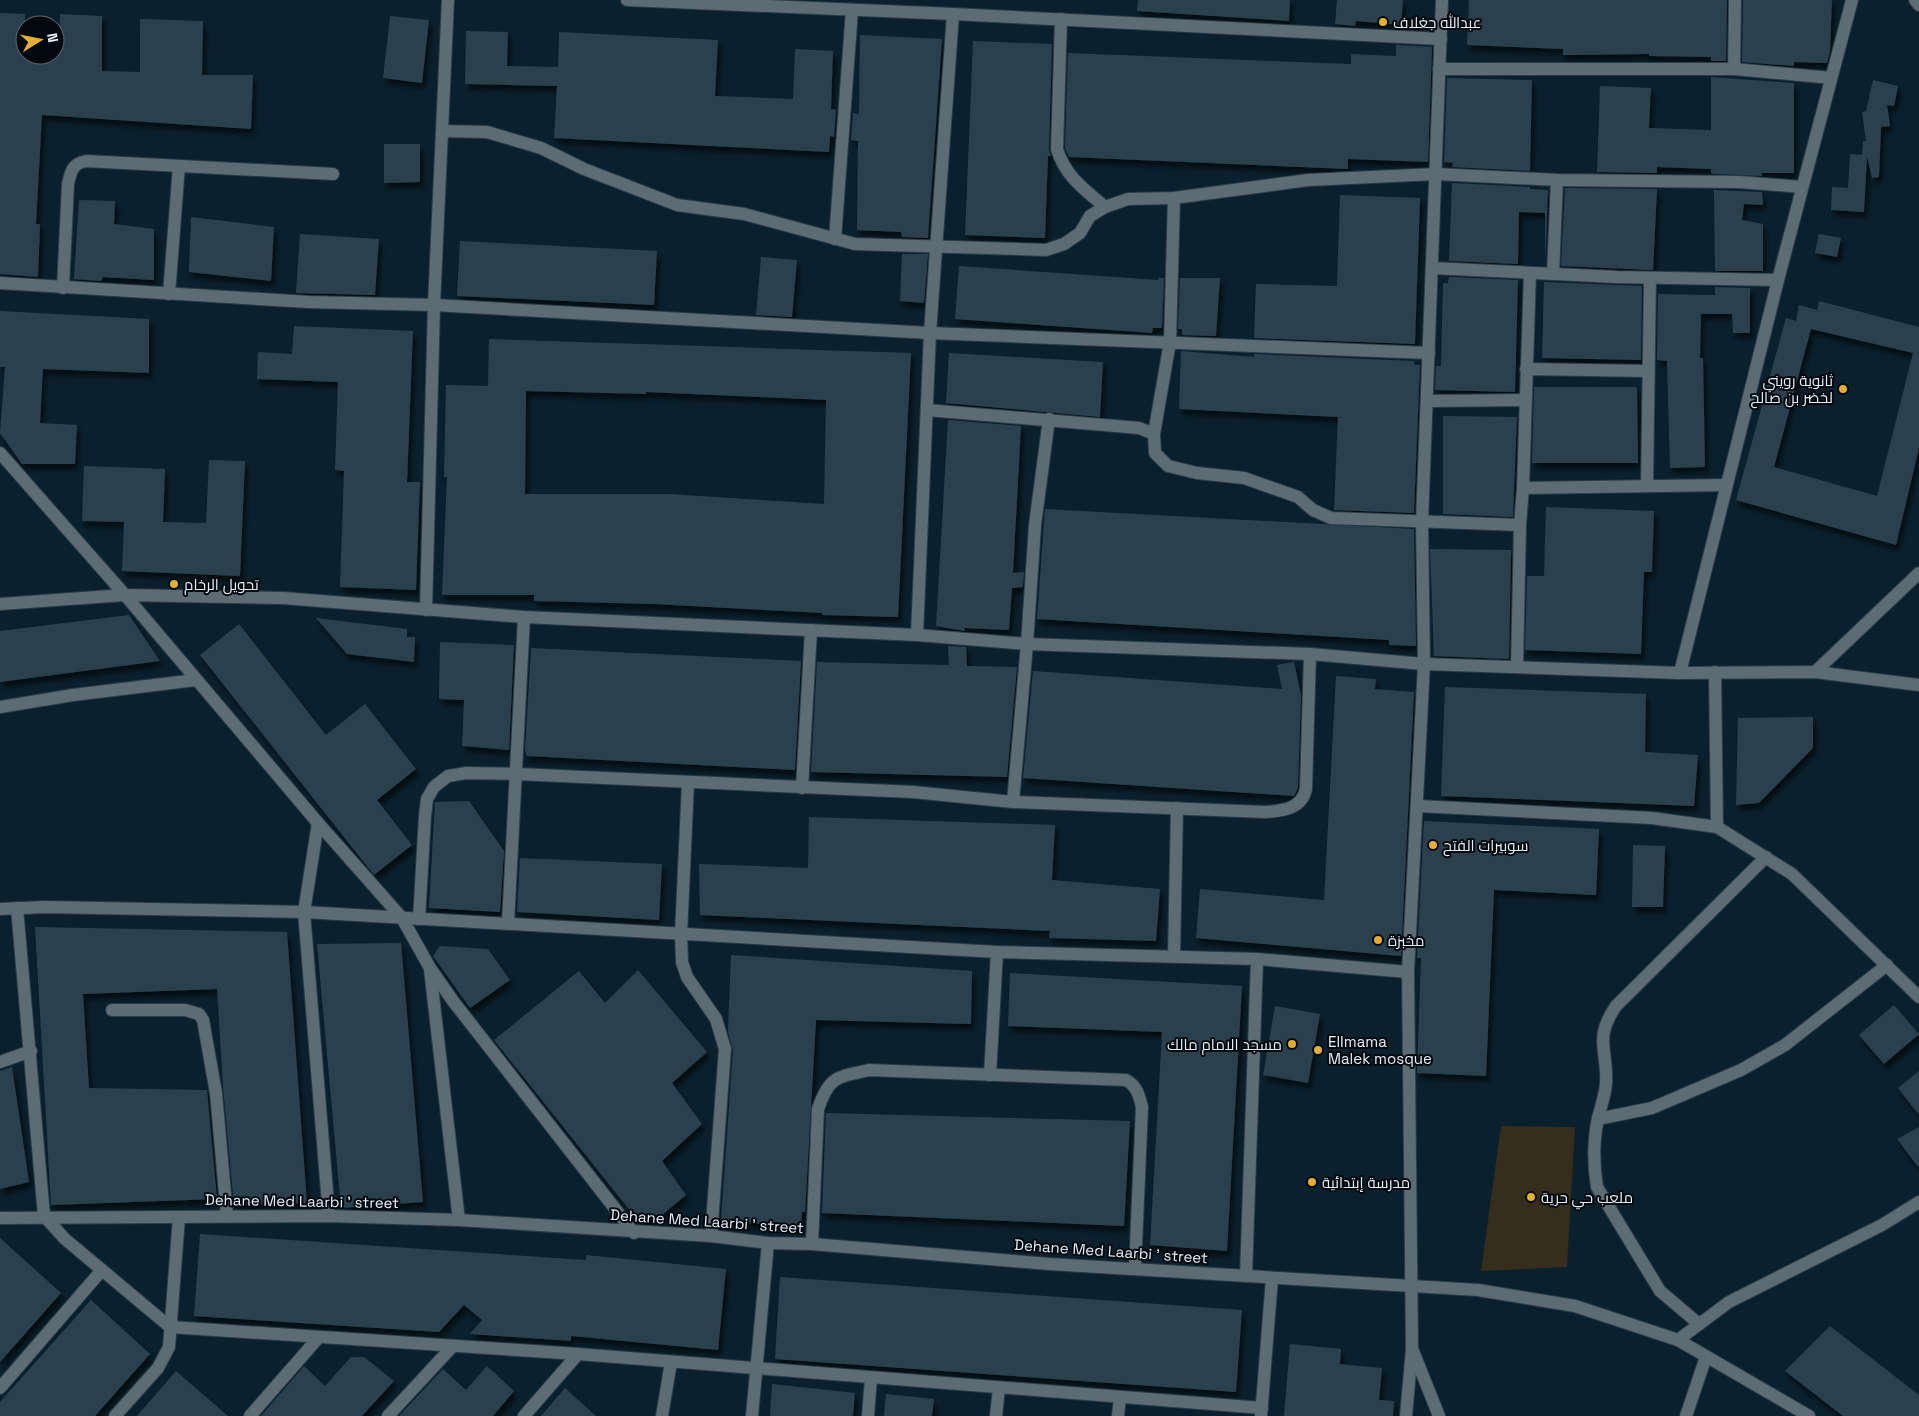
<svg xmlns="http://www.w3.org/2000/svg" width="1919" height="1416" font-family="'Space Grotesk',Cairo,sans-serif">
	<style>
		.green { fill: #362d1d }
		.building { fill: #2b414e; fill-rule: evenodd; filter: url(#shadow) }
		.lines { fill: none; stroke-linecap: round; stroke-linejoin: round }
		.street-casing { stroke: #293d49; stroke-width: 14 }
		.street { stroke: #5d6b74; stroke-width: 12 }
		.poi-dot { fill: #e4ae35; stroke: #02090e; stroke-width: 2 }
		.labels { text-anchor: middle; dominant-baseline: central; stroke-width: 4; stroke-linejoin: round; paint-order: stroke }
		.poi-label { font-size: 15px; fill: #e4f1fa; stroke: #02090e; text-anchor: start }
		.street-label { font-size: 15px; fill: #e4f1fa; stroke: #02090e }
	</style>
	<defs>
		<filter id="shadow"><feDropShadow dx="3" dy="5.5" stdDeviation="2.5" flood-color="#0009"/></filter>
	</defs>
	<rect width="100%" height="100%" fill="#0a202c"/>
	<path class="green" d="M1501,1126L1575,1127L1567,1267L1481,1271Z"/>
	<g class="building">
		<path d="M1138,0H1290L1289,21L1137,11Z"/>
		<path d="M1337,0H1403L1401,25L1356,21L1355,26L1335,24Z"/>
		<path d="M1469,0H1727L1726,61H1711V57L1649,56V54L1563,55V49L1467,45Z"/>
		<path d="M1743,0H1832L1830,51L1827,63L1794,62V66L1742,62Z"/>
		<path d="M0,13L25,14V55H59L60,14L102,16V71L140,72V19L203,21L202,75H253L251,129L42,115L36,224H40L38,277L0,274Z"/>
		<path d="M390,16L429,20L422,83L383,78Z"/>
		<path d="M466,31L508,32L507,66L558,67L559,32L718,40L715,96L793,99L795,49L833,51L831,109L836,110L834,137L830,136L829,152L554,138L557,86L465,84Z"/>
		<path d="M860,35L942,39L928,238L902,237L901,232L857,230L858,141L851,140L853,113L859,114Z"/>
		<path d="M973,41L1052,44L1049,149L1051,156H1048L1045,238L965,235Z"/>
		<path d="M1396,45L1432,47L1428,162L1348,159V169L1069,157L1065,148L1068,53L1351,64V54L1396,56Z"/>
		<path d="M1711,77L1794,83V173H1762V176L1714,174L1711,173V169L1657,167V173L1597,172L1600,86L1651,88L1649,128L1711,130Z"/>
		<path d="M1447,78L1532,80L1530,171L1452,167L1453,163L1444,162Z"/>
		<path d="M1873,80L1898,86L1894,106L1887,105L1890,126L1881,127L1879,177L1872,178L1867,156L1864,212L1831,210L1832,187L1848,188L1850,154L1862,155L1863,141H1866L1862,112L1866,111Z"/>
		<path d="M384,144H420V182L384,183Z"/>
		<path d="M1452,183L1530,187V189L1548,190L1545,265V213L1519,212L1518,264L1449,261Z"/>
		<path d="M1565,188L1657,189L1653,270L1561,266Z"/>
		<path d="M1714,190L1762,192L1763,205L1744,204L1742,220L1763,224V271H1715Z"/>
		<path d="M1340,195L1420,198L1415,344L1254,338L1256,284L1337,286Z"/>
		<path d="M79,200L115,201L114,224L154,229V280L103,277L101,281L74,279Z"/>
		<path d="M191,217L274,227L271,281L189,272Z"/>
		<path d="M300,234L379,239L375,295L296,293Z"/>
		<path d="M1819,234L1841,238L1837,257L1815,253Z"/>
		<path d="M460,241L657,251L654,305L457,296Z"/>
		<path d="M902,254H928L924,303L900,301Z"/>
		<path d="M761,257L797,260L792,317L756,315Z"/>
		<path d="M959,266L1158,280V278H1164L1162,328H1153L1152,333L955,319Z"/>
		<path d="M1449,277L1518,280L1515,392L1435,390L1436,366H1441L1443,283H1448Z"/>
		<path d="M1180,278H1220L1216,336L1182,335V329H1178Z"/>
		<path d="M1544,282L1642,286L1641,360L1542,358Z"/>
		<path d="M1715,287L1750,288V333H1733L1732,314H1701L1700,358H1703L1705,467L1670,468L1667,361L1657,360L1658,294L1715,295Z"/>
		<path d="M1819,301L1919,327V448L1896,545L1736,500L1786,318L1796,321L1799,305L1817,310ZM1811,329L1913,353L1877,496L1774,467Z"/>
		<path d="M0,311L149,319V373L43,369L40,423L77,425L75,464H22L0,433L5,367H0Z"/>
		<path d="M294,326L413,331L407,482H420L416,590L340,587L344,471L335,470L338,382L257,379L258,352L292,354Z"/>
		<path d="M489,339L911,353L898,617L822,615V613L654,604L534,601V595H442L447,477H444L446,385L488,386ZM526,391L646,394V392L826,400L824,504L669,494H525Z"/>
		<path d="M1181,351L1254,357V354L1414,361V365H1420L1414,513L1334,510L1338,417L1179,409Z"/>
		<path d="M949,353L1103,362L1100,417L946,403Z"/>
		<path d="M1534,387H1637L1638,463H1532Z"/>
		<path d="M1443,416L1517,417L1513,517L1443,514Z"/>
		<path d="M948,420L1021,426L1013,573L1024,572L1023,587L1012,588L1009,630L964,628L965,631L936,626Z"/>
		<path d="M209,460L245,461L240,576L122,571L124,522L82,521L84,466L165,469L163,522L206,523Z"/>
		<path d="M1546,507L1654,511L1652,572H1644L1641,654L1525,650L1527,576H1544Z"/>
		<path d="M1045,509L1414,529L1416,646L1389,645V640L1037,619Z"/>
		<path d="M1430,549L1511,550L1509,659L1434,656Z"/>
		<path d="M129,615L160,661L0,682V631Z"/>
		<path d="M316,618L407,629V637H415L414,662L347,654Z"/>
		<path d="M239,624L326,735L365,704L416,769L377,800L412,845L374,875L200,655Z"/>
		<path d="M440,642L514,645L509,750L462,746L464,700L439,699Z"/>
		<path d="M948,646L966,647L967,666L1017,667L1007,777L811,772L817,662L949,665Z"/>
		<path d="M531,648L801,661L795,770L527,756L525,751Z"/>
		<path d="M1294,662L1301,695L1298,788L1294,796L1023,778L1033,671L1282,689L1277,665Z"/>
		<path d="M1336,676L1376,679L1375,689L1414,692L1401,956L1196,938L1200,889L1324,900Z"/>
		<path d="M1445,687L1646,694L1645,752L1698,755L1694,806L1441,796Z"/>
		<path d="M1813,717V748L1759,803L1736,805L1738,718Z"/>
		<path d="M469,801L504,851L500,912L429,908L435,802Z"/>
		<path d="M809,817L1055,825L1052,880L1160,889L1156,941L1049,938L1050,931L700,915L699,864L808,868Z"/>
		<path d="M1424,821L1599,829L1596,895L1494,890L1486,1076L1417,1073L1421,958H1417Z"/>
		<path d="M1633,845L1665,846L1663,907H1632Z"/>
		<path d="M520,858L662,864L659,920L517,912Z"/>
		<path d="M35,927L287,932L307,1203L234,1205L223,1086L217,989L83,994L89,1088L207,1090L217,1199L51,1205Z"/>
		<path d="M401,943L423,1202L341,1208L317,944Z"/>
		<path d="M440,946L488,949L510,980L470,1008L433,956Z"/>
		<path d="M731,955L972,971L971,1024L816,1020L805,1212H802L801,1227L721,1221L733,1050L728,1032Z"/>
		<path d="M638,970L707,1052L672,1083L702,1124L662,1161L686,1195L655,1221L639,1222L494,1040L579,971L605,1003Z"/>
		<path d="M1010,973L1242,986L1227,1251L1150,1245L1162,1032L1008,1026Z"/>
		<path d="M1894,1005L1919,1034L1884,1064L1859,1035Z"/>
		<path d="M1275,1006L1320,1014L1308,1083L1263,1075Z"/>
		<path d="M12,1067L29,1182L0,1189V1071Z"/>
		<path d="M1919,1071V1115L1898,1088Z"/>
		<path d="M826,1113L1130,1121L1124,1226L822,1213Z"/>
		<path d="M1919,1127V1168L1897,1139Z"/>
		<path d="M200,1234L586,1260V1255L726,1269L718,1350L571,1336V1341L470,1334L482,1320L464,1305L439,1332L194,1316Z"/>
		<path d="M0,1238L61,1293L0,1362Z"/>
		<path d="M780,1277L1242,1310L1236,1392L775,1359Z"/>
		<path d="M91,1300L150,1354L95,1416H0V1402Z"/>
		<path d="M1830,1326L1919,1395V1416H1843L1785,1371Z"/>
		<path d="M1290,1344L1341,1349L1340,1364L1382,1368L1379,1400L1394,1401L1393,1416H1284Z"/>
		<path d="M351,1357H364L394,1381L362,1416H261L304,1366L325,1386Z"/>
		<path d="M487,1366L514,1391L493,1416H399L443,1369L466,1390Z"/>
		<path d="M176,1371L228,1416H137Z"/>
		<path d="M772,1384L855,1393L853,1416H770Z"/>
		<path d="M565,1388L596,1416H541Z"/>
		<path d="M886,1394L934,1399L932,1416H884Z"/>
	</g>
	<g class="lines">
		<g class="street-casing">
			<g id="street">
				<path d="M627,0L953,14L1441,39"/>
				<path d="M1915,0L1919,5"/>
				<path d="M1061,19L1057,149C1065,176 1084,189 1105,207"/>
				<path d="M1439,69H1734L1831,78"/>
				<path d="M1734,69L1735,0"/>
				<path d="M442,131L487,132L541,148L584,169L677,205L744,214L855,244L1046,250L1064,244L1080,233L1090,216L1105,207L1128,199L1174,198L1308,180L1436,174L1557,180L1739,182L1802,187"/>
				<path d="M835,239L852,10"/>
				<path d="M1432,268L1617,277L1778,280"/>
				<path d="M1553,274L1557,180"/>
				<path d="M0,283L309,302L434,305L930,333L1429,353"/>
				<path d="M63,288L68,184C71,171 72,164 86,161L333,174"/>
				<path d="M169,294L179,166"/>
				<path d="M1526,369L1648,371"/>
				<path d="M1427,401L1525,400"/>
				<path d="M927,410L1139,428L1154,434L1170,342L1174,198"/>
				<path d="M1154,434L1155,453L1168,466L1197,473L1244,478L1298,497L1313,510L1331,518L1520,525L1523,488L1726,485"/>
				<path d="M0,453L125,595L318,823L402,918L430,968L453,1001L634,1233"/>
				<path d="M1647,486L1650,278"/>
				<path d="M1523,488L1530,273"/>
				<path d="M0,604L125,595L283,598L524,617L917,635L1027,644L1310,654L1424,664L1680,673L1815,672L1919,685"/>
				<path d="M426,610L434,305L448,0"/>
				<path d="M917,635L930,333L953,14"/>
				<path d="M1517,667L1520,525"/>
				<path d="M1715,672L1717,827L1792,874L1919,997"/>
				<path d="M1815,672L1919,573"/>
				<path d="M1680,673L1778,280L1852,0"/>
				<path d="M0,707L73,695L196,680"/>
				<path d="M688,783L681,934L682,962L687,977L716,1019L725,1049L711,1236"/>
				<path d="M802,788L811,630"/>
				<path d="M1013,802L1027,644L1035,525L1049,419"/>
				<path d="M1418,806L1652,818L1717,827"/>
				<path d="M318,823L304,912L329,1216"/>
				<path d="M17,908L44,1216L65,1239L170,1327L578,1354L1262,1408"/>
				<path d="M0,909L45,907L304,912L997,952L1257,959L1408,972"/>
				<path d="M419,919L425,816L427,799L434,787L448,776L466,773L517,774L913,792L1013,802L1265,812C1282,811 1302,809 1306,789L1310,654"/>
				<path d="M508,923L524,617"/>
				<path d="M1174,955L1177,808"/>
				<path d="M430,969L459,1220"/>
				<path d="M112,1010H185L199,1014L203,1020L216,1093L227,1216"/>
				<path d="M0,1062L31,1051"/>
				<path d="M990,1075L997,952"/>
				<path d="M1598,1119L1652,1108L1741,1070L1785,1045L1887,965"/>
				<path d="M0,1218L329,1216L459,1220L711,1236L768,1243L812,1244L1049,1264L1478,1290L1575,1306L1678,1340L1809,1416"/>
				<path d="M812,1244L818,1109C829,1076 837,1077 869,1070L1126,1080C1137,1086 1139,1095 1142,1107L1135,1268"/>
				<path d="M1246,1276L1257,959"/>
				<path d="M1699,1324L1660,1291L1597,1187C1593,1163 1593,1142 1598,1118C1601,1107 1605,1095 1606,1084C1608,1049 1593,1040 1616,1006L1766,857"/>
				<path d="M1678,1340L1729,1302L1882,1225L1919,1202"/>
				<path d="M1413,1351L1439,1416"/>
				<path d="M0,1388L102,1270"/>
				<path d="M115,1416L158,1368L169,1347L179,1217"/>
				<path d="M250,1416L319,1337"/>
				<path d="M388,1416L452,1347"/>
				<path d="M524,1416L578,1354"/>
				<path d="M662,1416L671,1362"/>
				<path d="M752,1416L768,1243"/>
				<path d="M868,1416L871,1378"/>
				<path d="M996,1416L999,1388"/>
				<path d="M1118,1416L1120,1398"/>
				<path d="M1261,1416L1272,1278"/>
				<path d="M1406,1416L1412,1349L1408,972L1424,664L1422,522L1442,0"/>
				<path d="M1686,1416L1706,1357"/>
			</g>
		</g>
		<use href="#street" class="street"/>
	</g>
	<g class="poi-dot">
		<circle cx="1383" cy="22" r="5"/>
		<circle cx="1843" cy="389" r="5"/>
		<circle cx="174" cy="584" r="5"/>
		<circle cx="1433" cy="845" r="5"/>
		<circle cx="1378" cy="940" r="5"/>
		<circle cx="1292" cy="1044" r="5"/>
		<circle cx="1318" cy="1050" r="5"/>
		<circle cx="1312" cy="1182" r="5"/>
		<circle cx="1531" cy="1197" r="5"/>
	</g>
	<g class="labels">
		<g class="poi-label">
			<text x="1393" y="22">عبدالله جغلاف</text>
			<text x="1833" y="380" text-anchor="end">ثانوية رويني<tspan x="1833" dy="17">لخضر بن صالح</tspan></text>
			<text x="184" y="584">تحويل الرخام</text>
			<text x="1443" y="845">سوبيرات الفتح</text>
			<text x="1388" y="940">مخبزة</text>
			<text x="1328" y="1041">ElImama<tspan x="1328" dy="17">Malek mosque</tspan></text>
			<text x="1282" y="1044" text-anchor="end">مسجد الامام مالك</text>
			<text x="1322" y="1182">مدرسة إبتدائية</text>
			<text x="1541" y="1197">ملعب حي حرية</text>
		</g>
		<g class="street-label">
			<text transform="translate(302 1201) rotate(1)">Dehane Med Laarbi ' street</text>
			<text transform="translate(707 1221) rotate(4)">Dehane Med Laarbi ' street</text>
			<text transform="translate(1111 1251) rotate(4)">Dehane Med Laarbi ' street</text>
		</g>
	</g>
	<g transform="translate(40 40) rotate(80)"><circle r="24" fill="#02090e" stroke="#5c666c"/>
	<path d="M0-4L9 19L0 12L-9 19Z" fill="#e4ae35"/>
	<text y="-8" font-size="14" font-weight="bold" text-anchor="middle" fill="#e4f1fa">N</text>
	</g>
</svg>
